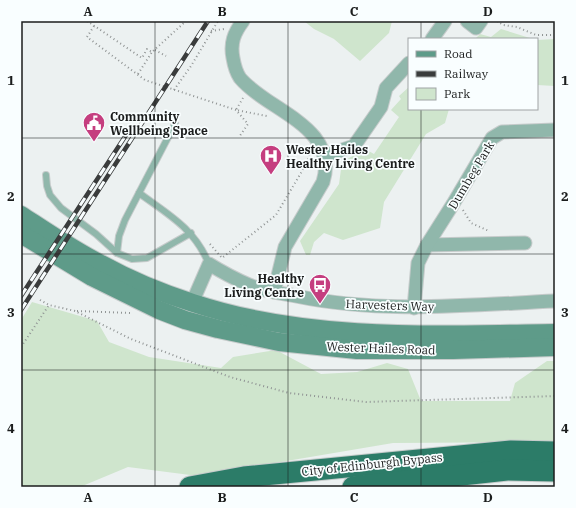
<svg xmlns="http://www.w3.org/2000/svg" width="576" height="508" font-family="'IBM Plex Serif',serif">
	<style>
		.green { fill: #cfe5cd }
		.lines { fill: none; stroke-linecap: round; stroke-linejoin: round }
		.service-casing { stroke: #c6cbcb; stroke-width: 8 }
		.minor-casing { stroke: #c6cbcb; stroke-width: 15 }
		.secondary-casing { stroke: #c6cbcb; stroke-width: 20 }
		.trunk-casing { stroke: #c6cbcb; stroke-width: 23 }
		.path { stroke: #909494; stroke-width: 2; stroke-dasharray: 1 3; stroke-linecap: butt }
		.service { stroke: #90b7ab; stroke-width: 6 }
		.minor { stroke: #90b7ab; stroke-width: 13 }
		.secondary { stroke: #5e9b89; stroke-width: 18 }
		.trunk { stroke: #2c7c68; stroke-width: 21 }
		.rail-casing { stroke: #3a3c3c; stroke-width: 4.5 }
		.rail { stroke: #f9feff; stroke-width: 3; stroke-dasharray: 9; stroke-linecap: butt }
		.grid { fill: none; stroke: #1b1d1d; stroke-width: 1; stroke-opacity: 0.55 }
		.labels { text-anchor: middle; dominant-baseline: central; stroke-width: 3.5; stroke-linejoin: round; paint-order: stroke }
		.poi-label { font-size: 12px; font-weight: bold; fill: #1b1d1d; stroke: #f9feff; text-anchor: start }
		.street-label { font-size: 12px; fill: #1b1d1d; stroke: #f9feff }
		.neatline { fill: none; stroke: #1b1d1d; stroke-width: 1.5 }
		.grid-label { font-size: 13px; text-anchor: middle; font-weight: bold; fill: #1b1d1d }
	</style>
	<rect width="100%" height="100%" fill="#ecf1f1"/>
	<g class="green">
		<path d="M304,21H392L389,33L360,61L334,39L314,29Z"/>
		<path d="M501,29L533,39H475L480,34L491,37Z"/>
		<path d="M555,39V86L537,85V40Z"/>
		<path d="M409,87V109H449L445,123L426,134L384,202L380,228L343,240L324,233L314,242L310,255H306L300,241L339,184L342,162L365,149L374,154L399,117L391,110L401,99L399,96Z"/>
		<path d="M32,302L97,321L109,342L149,357L221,368L233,357L276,350L321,374L357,372L387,363L408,369L421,401H510L515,383L547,361H555V442L393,443L198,476L128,467L80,487H21V320Z"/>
	</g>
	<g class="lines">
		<g class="service-casing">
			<g id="service">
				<path d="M46,175L47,186L50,195L61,208L96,234L117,253L132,259L147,258L191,233"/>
				<path d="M139,193L175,124"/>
				<path d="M117,253L119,236L125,220L139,193C169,215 194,228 209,264"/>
			</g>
		</g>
		<g class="minor-casing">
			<g id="minor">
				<path d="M243,21C234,33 230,43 233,58C234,64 236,72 240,78C268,111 340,127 323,182L285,247L274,292"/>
				<path d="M467,21L476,28L481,21"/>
				<path d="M432,39L445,21"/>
				<path d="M324,156L354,146L381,107L386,88L409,63"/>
				<path d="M427,245L525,243"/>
				<path d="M192,303L209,264C222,272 235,279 249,285C263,291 280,293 296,296C382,314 468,305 555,301"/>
				<path d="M414,308L418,263L427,245L453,204L492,138L502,132L555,130"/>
			</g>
		</g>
		<g class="secondary-casing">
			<g id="secondary">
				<path d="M21,215C47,232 73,250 101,264C130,280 161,293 193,303C306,341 436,335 555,333"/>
				<path d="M21,234L92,277L159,310L185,320L218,329L279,342L357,350H453L555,347"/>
			</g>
		</g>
		<g class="trunk-casing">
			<g id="trunk">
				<path d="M190,487L244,477L511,451L555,452"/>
				<path d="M353,487L507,470L555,471"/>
			</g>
		</g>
		<g class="path">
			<path d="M87,21L142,58L147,49L152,52L186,21"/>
			<path d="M497,21L503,25L517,27L536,35H555"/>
			<path d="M94,26L87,37L145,80L236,110L248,124L239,137"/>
			<path d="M211,31L224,29"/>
			<path d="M155,50L166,56"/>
			<path d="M138,74L152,52"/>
			<path d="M174,90L191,66L218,21"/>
			<path d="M243,98L236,110L267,116"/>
			<path d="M463,210L471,223L489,231"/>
			<path d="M210,244L222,258L276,215L308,161L309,153"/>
			<path d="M40,300L49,305L75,311L131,339L230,377L289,393L366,402L555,396"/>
			<path d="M77,311L130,313"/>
			<path d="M21,347L49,305"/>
		</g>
		<use href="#service" class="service"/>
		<use href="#minor" class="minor"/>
		<use href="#secondary" class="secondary"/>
		<use href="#trunk" class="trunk"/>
		<g class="rail-casing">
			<g id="rail">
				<path d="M21,296L128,132"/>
				<path d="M21,310L208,21"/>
			</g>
		</g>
		<use href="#rail" class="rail"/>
	</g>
	<path class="grid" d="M155,21V487M288,21V487M421,21V39M421,109V487M21,138H555M21,254H555M21,370H555"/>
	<defs>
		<g id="civic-pin" transform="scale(1.15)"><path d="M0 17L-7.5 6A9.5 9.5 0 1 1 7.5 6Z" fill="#c53e7f" stroke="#f9feff"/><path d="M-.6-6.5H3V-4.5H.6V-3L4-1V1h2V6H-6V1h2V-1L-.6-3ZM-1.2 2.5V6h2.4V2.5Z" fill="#fff"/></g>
		<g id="hospital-pin" transform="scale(1.15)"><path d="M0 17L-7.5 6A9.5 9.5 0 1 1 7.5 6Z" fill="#c53e7f" stroke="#f9feff"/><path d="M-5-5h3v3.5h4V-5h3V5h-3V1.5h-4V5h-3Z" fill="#fff"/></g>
		<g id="bus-pin" transform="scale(1.15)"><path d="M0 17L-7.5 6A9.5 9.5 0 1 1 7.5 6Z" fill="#c53e7f" stroke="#f9feff"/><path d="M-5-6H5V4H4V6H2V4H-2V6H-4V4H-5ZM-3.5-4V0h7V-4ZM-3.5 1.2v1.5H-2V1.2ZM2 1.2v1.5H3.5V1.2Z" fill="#fff"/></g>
	</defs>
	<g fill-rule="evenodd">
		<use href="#civic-pin" x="94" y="123"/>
		<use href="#hospital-pin" x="271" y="156"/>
		<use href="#bus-pin" x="320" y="285"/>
	</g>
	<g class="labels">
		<g class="poi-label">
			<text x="110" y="116">Community<tspan x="110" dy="14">Wellbeing Space</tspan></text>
			<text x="286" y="149">Wester Hailes<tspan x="286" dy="14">Healthy Living Centre</tspan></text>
			<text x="304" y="278" text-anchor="end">Healthy<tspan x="304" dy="14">Living Centre</tspan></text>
		</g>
		<g class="street-label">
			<text transform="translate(471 175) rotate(-59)">Dumbeg Park</text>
			<text transform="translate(390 305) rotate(2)">Harvesters Way</text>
			<text transform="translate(381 348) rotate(2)">Wester Hailes Road</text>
			<text transform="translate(372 464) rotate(-6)">City of Edinburgh Bypass</text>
		</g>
	</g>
	<rect width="576" height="508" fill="none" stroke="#f9feff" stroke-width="44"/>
	<rect x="408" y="38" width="130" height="72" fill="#f9feff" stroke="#a0a4a5"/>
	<rect x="416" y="51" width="20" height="6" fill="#5e9b89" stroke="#a0a4a5"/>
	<text x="444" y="58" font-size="12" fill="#1b1d1d">Road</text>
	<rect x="416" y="71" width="20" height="6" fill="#3a3c3c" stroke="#a0a4a5"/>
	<text x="444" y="78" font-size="12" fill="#1b1d1d">Railway</text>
	<rect x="416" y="88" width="20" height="12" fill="#cfe5cd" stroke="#a0a4a5"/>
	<text x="444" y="98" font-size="12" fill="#1b1d1d">Park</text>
	<rect x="22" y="22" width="532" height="464" class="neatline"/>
	<g class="grid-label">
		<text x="88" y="16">A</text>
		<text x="222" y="16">B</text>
		<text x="354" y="16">C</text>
		<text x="488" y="16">D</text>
		<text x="11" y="85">1</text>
		<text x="565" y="85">1</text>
		<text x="11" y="201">2</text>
		<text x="565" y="201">2</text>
		<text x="11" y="317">3</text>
		<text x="565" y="317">3</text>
		<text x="11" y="433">4</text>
		<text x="565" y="433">4</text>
		<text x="88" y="502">A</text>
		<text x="222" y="502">B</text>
		<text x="354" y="502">C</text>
		<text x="488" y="502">D</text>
	</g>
</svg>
